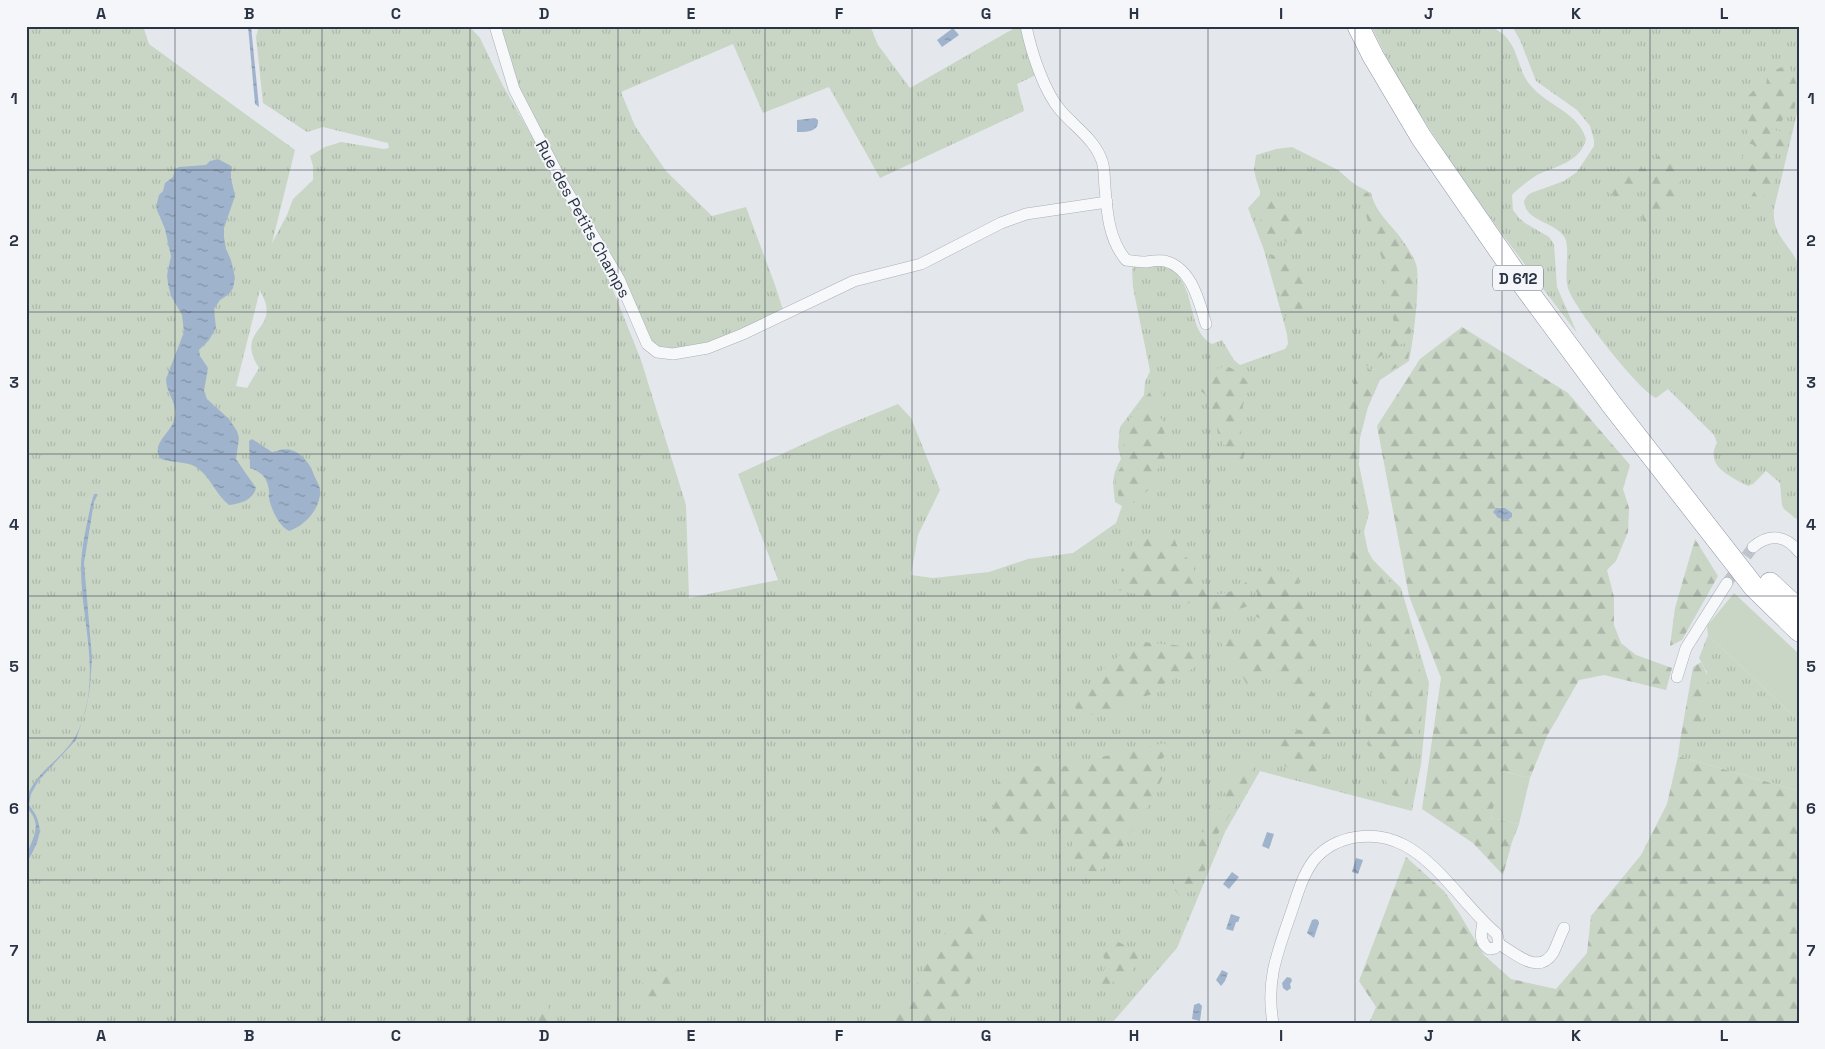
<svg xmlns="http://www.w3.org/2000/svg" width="1825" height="1049" font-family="'Space Grotesk',sans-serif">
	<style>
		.grass { fill: url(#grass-tufts); fill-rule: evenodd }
		.forest { fill: url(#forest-firs); fill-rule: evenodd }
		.garden { fill: #c9d6c5 }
		.water { fill: url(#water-ripples) }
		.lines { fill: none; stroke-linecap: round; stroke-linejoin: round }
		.street-tunnel { stroke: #bfc3cb; stroke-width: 11; stroke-dasharray: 11 5.5; stroke-linecap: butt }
		.street-casing { stroke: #a9aeb7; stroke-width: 12 }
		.highway-casing { stroke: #8b94a3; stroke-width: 22 }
		.street { stroke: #f7f8fa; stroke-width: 11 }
		.highway { stroke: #fff; stroke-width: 21 }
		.grid { fill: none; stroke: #2b3445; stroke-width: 1; stroke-opacity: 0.55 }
		.labels { text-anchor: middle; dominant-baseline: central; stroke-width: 4; stroke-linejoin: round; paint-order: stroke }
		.shield { fill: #f4f6f9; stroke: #676e7b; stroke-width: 1 }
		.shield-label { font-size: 15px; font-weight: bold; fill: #2b3445 }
		.street-label { font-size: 16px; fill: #2b3445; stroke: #f4f6f9 }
		.neatline { fill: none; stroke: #2b3445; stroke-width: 2 }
		.grid-label { font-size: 16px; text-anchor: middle; font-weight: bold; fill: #2b3445 }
	</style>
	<defs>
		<pattern id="grass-tufts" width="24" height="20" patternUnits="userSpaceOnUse" patternTransform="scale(1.25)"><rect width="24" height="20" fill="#c9d6c5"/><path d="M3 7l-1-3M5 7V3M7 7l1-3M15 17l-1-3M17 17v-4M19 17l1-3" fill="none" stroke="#adb8ab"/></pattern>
		<pattern id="forest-firs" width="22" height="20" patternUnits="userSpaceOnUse" patternTransform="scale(1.25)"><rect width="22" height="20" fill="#c9d6c5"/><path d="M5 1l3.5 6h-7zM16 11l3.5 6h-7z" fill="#adb8ab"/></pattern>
		<pattern id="water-ripples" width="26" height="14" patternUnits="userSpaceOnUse" patternTransform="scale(1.25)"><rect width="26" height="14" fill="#9fb4cc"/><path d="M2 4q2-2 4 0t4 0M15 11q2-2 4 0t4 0" fill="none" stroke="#8293a7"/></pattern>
	</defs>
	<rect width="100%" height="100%" fill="#e4e7ec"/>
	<g class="grass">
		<path d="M26,26H143L149,44L295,150L272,243L287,215L293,199L313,180V166L310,156L325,147L341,142L384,149L389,148L388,143L323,127L307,132L263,103L256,37L259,26H469L480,38L503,86L595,245L641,360L686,505L689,598L778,580L738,474L832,431L898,404L911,418L940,490L918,535L911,575L933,578L989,572L1028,559L1073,553L1116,523L1122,506L1115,502C1113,482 1111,477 1121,459L1118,447L1120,427L1144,395L1145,382L1150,371L1137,307L1133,287L1132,268C1138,264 1144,265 1151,265C1202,265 1181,328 1212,344L1222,340L1234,360L1240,365L1285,349L1288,344L1287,334L1264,250L1248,208L1260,195V191L1256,179L1254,169L1256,155L1276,149L1292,147L1338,170L1354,184L1371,193C1376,215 1394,226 1405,244C1409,250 1414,258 1416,264C1421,279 1413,344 1409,361L1380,380L1368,407L1360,438L1359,465L1369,513L1364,532L1368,551L1373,560L1401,588L1429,683L1421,764L1412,811L1260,771L1225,832L1177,948L1112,1023H26ZM260,290C262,295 265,300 266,305C272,331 236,332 259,368L247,388L236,386Z"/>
		<path d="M498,26H870L878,45L910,88L1018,26H1028L1038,74L1017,84L1024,111L880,178L829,87L763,113L733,44L621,92L635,126L666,171L712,216L746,207L775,285L783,310C744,328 703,352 659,349L651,340L518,92Z"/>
		<path d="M1371,26H1473L1476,28L1491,26C1497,30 1505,34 1509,41C1519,54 1519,73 1531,86C1548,106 1578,112 1586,139C1580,163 1555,166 1537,175C1528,181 1520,187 1512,195L1513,210L1519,218L1525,223L1549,237L1554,244L1557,287L1577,333C1516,254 1457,175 1405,90C1392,70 1382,47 1371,26Z"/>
		<path d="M1512,26H1799V105L1774,209C1772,237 1790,243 1799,266V521L1784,509L1782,505L1780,483L1766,471L1753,484L1748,486C1731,477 1704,466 1717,443L1714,435L1668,389L1656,398C1639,391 1573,307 1568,288C1564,274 1570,249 1565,238C1557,222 1525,222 1524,201L1527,196L1531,193L1564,181L1577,172L1594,146V140L1590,126L1577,110L1536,81L1520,40Z"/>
		<path d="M1708,635L1799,721V791L1678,756L1680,741L1698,727L1707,672L1699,658Z"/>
	</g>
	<g class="forest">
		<path d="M1784,66H1789L1798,88L1794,111L1786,113L1779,127L1775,129L1777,131H1780L1790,124C1792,131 1789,143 1786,150H1778L1776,152L1774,159L1776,175L1772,190V187L1764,196L1758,209H1753L1748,206V202L1755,190C1750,184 1754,180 1751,174C1749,170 1743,166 1739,162L1748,149L1754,147V145L1747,143L1748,134L1745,126L1747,117L1744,112L1752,108L1748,102L1747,97L1754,90L1766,85L1768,73Z"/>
		<path d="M1667,147L1672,151L1671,158L1680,168L1682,175L1679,192L1675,204L1668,214L1650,228L1643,224L1642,213L1644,205L1649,202L1648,183L1635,192L1627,184L1623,194L1616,197L1607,191L1606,181C1614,177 1613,176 1618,170C1626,162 1640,169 1650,170L1660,152Z"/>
		<path d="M1348,187H1354L1369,194C1375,214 1389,226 1401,242C1406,248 1413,258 1415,266C1419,278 1413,331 1408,343C1390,345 1378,361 1363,368L1357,365L1360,360L1390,339L1395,327L1389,302L1390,292L1386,285L1385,268L1377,243L1361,203L1357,197L1349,192Z"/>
		<path d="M1308,193L1289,204L1285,212L1303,226L1299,249L1280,238L1270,241L1260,233L1261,212L1256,204Z"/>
		<path d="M1270,254L1299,265L1300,277L1307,293L1302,310L1306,322L1297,323L1284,315Z"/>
		<path d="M1462,327L1568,393L1630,465L1623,489L1629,508L1628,532L1616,561L1607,570L1614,597V625L1621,643L1636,655L1672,668L1666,690L1604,675L1579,680L1547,736L1530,778L1503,771L1491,818L1519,824L1512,842L1503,875L1473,843L1422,809L1441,678L1409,596L1377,426L1420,359ZM1501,507L1507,520L1500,518L1495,515L1494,510Z"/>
		<path d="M1410,347L1408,360L1379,378L1363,419L1358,439V460L1367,512L1365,517L1361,521L1354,518L1353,513L1355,510L1350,473L1351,465L1349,462L1346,433L1349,421V405L1353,400L1354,377C1359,374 1363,374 1368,371C1382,363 1395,353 1410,347Z"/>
		<path d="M1226,366L1238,371L1249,384L1247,394L1243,405L1241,433L1245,448L1243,461L1238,462L1232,458L1218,434L1216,422L1207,404L1206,395L1198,389C1199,374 1214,369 1226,366Z"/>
		<path d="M1155,386L1161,390L1162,396L1157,401L1153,409L1164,422L1163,427L1169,452L1151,479L1149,489L1135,503L1119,499C1118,492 1115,483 1116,476C1118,469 1125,465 1125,458C1125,449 1121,441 1124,431C1125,424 1149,392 1155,386Z"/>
		<path d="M1160,534L1174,538L1180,553C1183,555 1187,557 1189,560C1198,576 1205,601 1229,592C1236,589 1240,588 1246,582C1252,590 1251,597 1249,606L1232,611H1210L1199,608L1191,603L1180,604L1167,597L1146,596L1117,590L1123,565V554L1135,542Z"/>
		<path d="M1351,534L1358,539L1366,556L1379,572L1398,590L1420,671L1423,696L1421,722L1408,777L1406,801L1390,794L1377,751L1369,745C1365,724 1363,711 1372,691L1361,668L1363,655L1370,645L1371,634L1365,627L1356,620L1357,612L1363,607L1364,594L1349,555L1348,545Z"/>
		<path d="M1695,539L1718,576L1682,640L1670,646L1675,608Z"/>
		<path d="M1263,559L1274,563L1282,576L1289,568L1295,571L1299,578C1297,588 1299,593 1306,601L1304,612L1291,608V614C1303,616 1319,623 1320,638C1320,640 1318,644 1317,646C1316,657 1318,658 1309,667L1310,689L1319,701H1329V720L1335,731L1331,737L1321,736L1312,731L1310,736L1321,755L1330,762L1333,767L1331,771L1303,773L1291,770L1275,759L1278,751L1272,744C1278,737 1287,731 1296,730C1302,730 1303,731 1308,728L1306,707L1300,701L1297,686L1276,669H1267L1254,687L1247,685L1242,675L1245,668L1236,667L1220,641L1230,635L1260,634L1267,622L1251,614C1254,608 1258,600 1257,593C1256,591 1253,589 1253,586C1252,581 1261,565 1263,559Z"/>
		<path d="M1145,642C1163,645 1181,644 1198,649L1192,669L1179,677L1168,680L1153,694L1139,698L1126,700L1125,711L1111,715H1080L1074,706L1085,694L1102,670L1121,654Z"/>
		<path d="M1701,662C1713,681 1711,707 1699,726C1695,732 1686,736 1680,741L1693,667Z"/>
		<path d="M1164,743L1170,751L1159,762L1163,777L1147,808L1139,815L1123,846L1109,859L1099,872L1088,871L1075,866C1073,843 1075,836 1052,824C1044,829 1036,835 1027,837C1011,839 993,832 982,821L993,807L994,792L1000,778L1035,766L1054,767L1068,766L1091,759L1135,750Z"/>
		<path d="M1678,756L1799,791V1023H1369L1376,1007L1359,981L1406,857L1444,891L1459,913L1484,955L1511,979L1556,989L1587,953L1591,916L1641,855L1667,804Z"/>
		<path d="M1249,759L1254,765L1247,781L1248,786L1218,834L1213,852L1206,869L1197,881L1180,897L1175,890L1174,879L1180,871L1198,860L1199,855L1193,850L1205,829L1215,818L1224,800L1228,782L1237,770Z"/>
		<path d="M984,911L995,912L997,924L987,937L977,943L980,953L974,974L948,1023H877C880,1013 886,1009 896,1008L906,994L913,991L924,971L928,952L935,942L955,924L967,921Z"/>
		<path d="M1114,940L1137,951L1140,955L1134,965L1130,982L1118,986L1112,981L1106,992L1097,989L1107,962L1102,955L1105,946Z"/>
		<path d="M661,966C675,966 680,968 680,983L676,988L665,986C659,991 658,997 652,1003C631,991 644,973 661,966Z"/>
		<path d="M541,1000L546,1003L553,1018L549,1023H539L538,1017L533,1009L535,1002Z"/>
	</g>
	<g class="garden">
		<path d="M1734,593L1799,654V721L1708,635L1707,626Z"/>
		<path d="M1502,771L1530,778L1519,824L1491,818Z"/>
	</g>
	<g class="water">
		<path d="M248,26H251L259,107L255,104Z"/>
		<path d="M953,28L959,35L942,47L937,40Z"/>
		<path d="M815,118L818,120C819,132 807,132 797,132V120Z"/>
		<path d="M218,159L231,166V178L235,196L224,228V237L226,249L231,260L235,278L233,288L229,294L220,300L214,309L216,328L209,340L199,350L200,356L208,368L204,391L207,399L229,419L237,431L239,438L236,459L256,488C253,500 240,504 229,505C216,495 210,476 196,467C186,461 172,463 161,459C149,444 173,432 175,417C178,404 166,393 166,379L184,332L182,315L171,296L168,284L167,275L171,256L165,229L157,210V203L159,195L163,191L165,183L173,177L175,169L179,167L206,165L210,161Z"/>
		<path d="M252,439L272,452C278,451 285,448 291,450C302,453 311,465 314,475C316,480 319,484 320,489C322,507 305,526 289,531C279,526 271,509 269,498C268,494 270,495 269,491C268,479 262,472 250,468L249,441Z"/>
		<path d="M94,494H98L94,502L84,563L92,658L90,687L86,709L76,740L39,780L31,794L29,805C47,827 39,842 26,864C26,841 48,829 26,807C26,779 57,763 71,743C79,733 83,719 86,707C97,661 81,615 81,568C81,547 87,524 91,504Z"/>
		<path d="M1496,508H1505L1512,513V517L1507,520L1498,518L1493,512Z"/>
		<path d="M1267,832L1274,834L1269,849L1262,846Z"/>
		<path d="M1356,858L1363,860L1358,874L1352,872Z"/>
		<path d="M1232,872L1239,877L1229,889L1223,884Z"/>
		<path d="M1231,914L1240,917L1238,922H1236L1233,931L1226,929Z"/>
		<path d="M1315,919L1318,920L1319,923L1314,938L1307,933L1312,920Z"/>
		<path d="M1222,970L1228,973L1225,981L1221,986L1216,980Z"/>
		<path d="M1287,977L1291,978L1292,981L1290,984L1291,988L1287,991L1283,988L1282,983Z"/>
		<path d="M1199,1003L1202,1006L1200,1021L1192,1019L1194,1005Z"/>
	</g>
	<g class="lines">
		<path class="street-tunnel" d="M1727,583L1753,547"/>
		<g class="street-casing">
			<g id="street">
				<path d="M495,26L514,89L563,184L619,279L647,344L657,352L673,354L708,348L743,334L854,281L921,264L1001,223L1026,214L1107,202"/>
				<path d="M1026,26C1031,51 1044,92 1061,111C1076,128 1095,140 1102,161C1105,169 1104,179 1105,188C1107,213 1109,240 1126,260C1133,261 1139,262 1146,262C1152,261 1159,260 1165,261C1192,268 1199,302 1206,324"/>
				<path d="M1753,547C1769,533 1786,535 1799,552"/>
				<path d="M1677,677L1686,648L1727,583"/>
				<path d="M1499,944C1515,953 1538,976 1553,953C1557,945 1560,936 1564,928"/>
				<path d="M1273,1023C1266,983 1276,956 1289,919C1296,900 1301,877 1314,860C1336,834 1375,830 1404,845C1439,863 1467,909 1497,934L1499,944L1495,948L1489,949C1479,942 1481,933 1483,922"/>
			</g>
		</g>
		<g class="highway-casing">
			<g id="highway">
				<path d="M1358,26L1373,56L1421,137L1524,286L1612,405L1754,587L1799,631"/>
				<path d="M1770,583L1799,610"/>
			</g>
		</g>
		<use href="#street" class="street"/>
		<use href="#highway" class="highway"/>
	</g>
	<path class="grid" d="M175,26V1023M322,26V1023M470,26V1023M618,26V1023M765,26V1023M912,26V1023M1060,26V1023M1208,26V1023M1355,26V1023M1502,26V1023M1650,26V1023M26,170H1799M26,312H1799M26,454H1799M26,596H1799M26,738H1799M26,880H1799"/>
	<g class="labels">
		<rect class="shield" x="1493" y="265.5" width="50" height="25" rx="4"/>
		<g class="shield-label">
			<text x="1518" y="278">D 612</text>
		</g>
		<g class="street-label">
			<text transform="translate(583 219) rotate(61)">Rue des Petits Champs</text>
		</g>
	</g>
	<rect width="1825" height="1049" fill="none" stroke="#f4f6f9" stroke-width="55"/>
	<rect x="28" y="28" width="1770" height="994" class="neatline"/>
	<g class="grid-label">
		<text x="101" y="19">A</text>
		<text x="249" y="19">B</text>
		<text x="396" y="19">C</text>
		<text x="544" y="19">D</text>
		<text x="691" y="19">E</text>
		<text x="839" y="19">F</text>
		<text x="986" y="19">G</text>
		<text x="1134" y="19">H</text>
		<text x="1281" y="19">I</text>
		<text x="1429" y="19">J</text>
		<text x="1576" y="19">K</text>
		<text x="1724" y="19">L</text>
		<text x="14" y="104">1</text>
		<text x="1811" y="104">1</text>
		<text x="14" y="246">2</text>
		<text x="1811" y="246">2</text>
		<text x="14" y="388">3</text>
		<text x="1811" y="388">3</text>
		<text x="14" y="530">4</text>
		<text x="1811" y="530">4</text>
		<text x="14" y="672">5</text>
		<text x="1811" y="672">5</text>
		<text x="14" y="814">6</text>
		<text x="1811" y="814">6</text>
		<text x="14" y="956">7</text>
		<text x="1811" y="956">7</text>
		<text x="101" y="1041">A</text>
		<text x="249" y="1041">B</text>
		<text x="396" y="1041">C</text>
		<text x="544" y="1041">D</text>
		<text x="691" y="1041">E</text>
		<text x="839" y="1041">F</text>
		<text x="986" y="1041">G</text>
		<text x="1134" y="1041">H</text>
		<text x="1281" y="1041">I</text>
		<text x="1429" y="1041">J</text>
		<text x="1576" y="1041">K</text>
		<text x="1724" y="1041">L</text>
	</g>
</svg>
